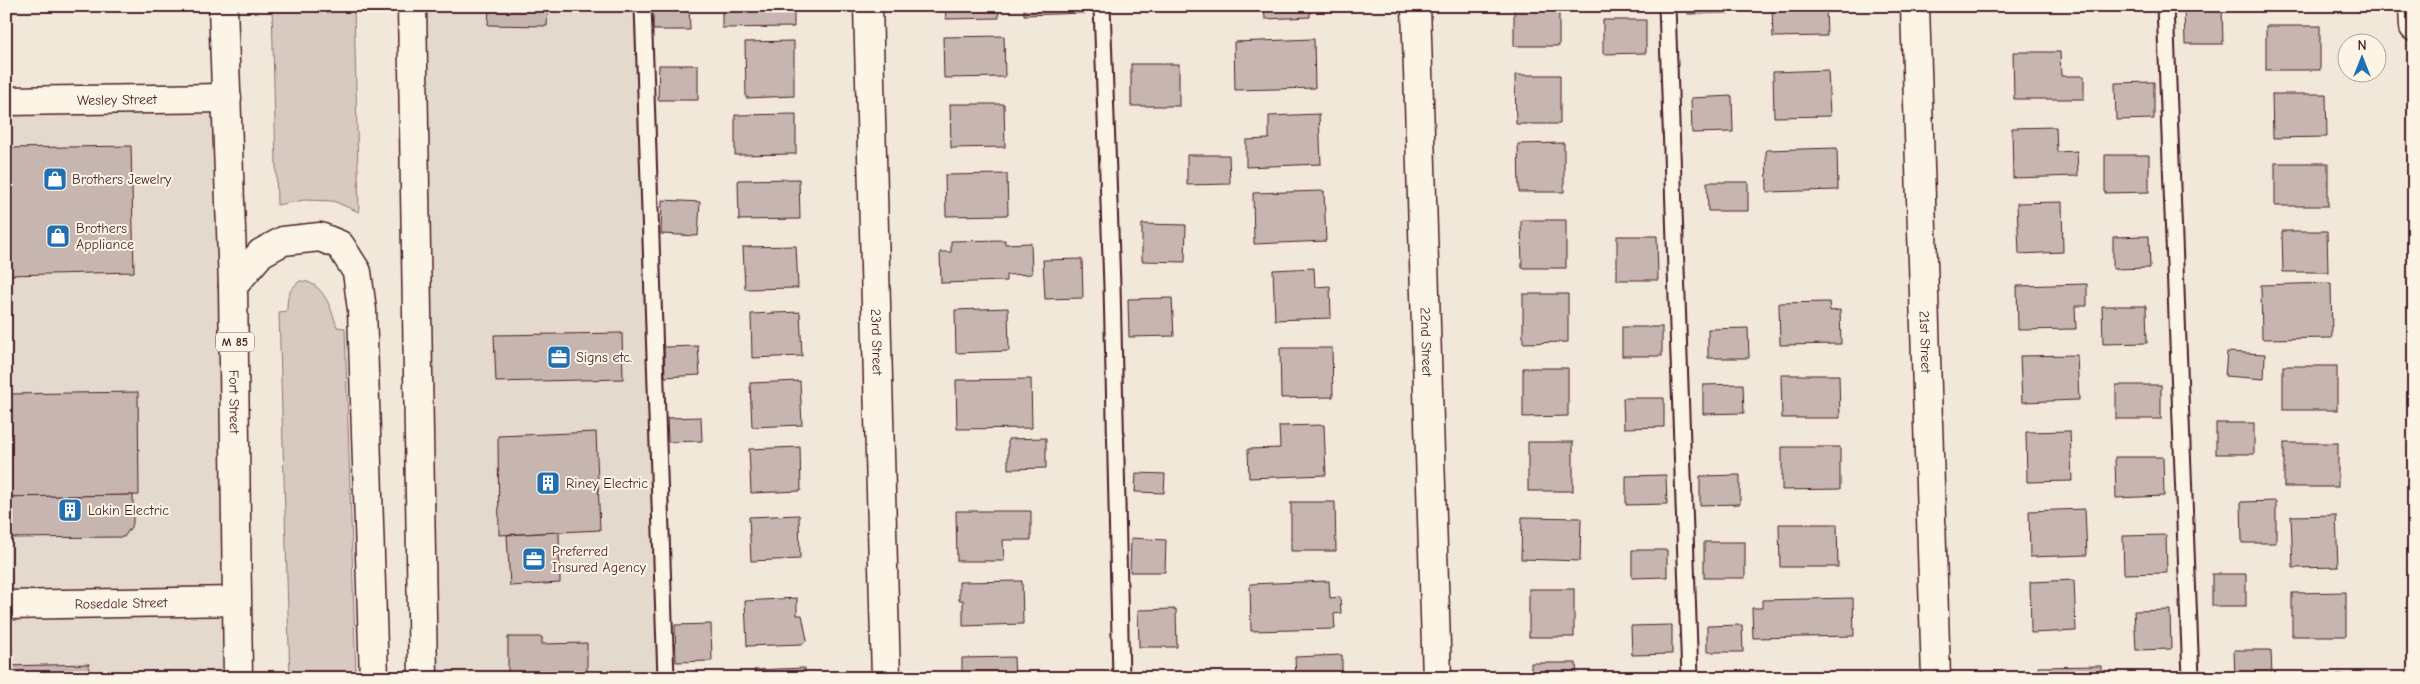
<svg xmlns="http://www.w3.org/2000/svg" width="2420" height="684" font-family="'Comic Neue',sans-serif">
	<style>
		.built { fill: #e4d9cd }
		.green { fill: #d8cac0; stroke: #917476 }
		.building { fill: #c7b6af; stroke: #4a1f2b }
		.lines { fill: none; stroke-linecap: round; stroke-linejoin: round }
		.service-casing { stroke: #4a1f2b; stroke-width: 19 }
		.minor-casing { stroke: #4a1f2b; stroke-width: 31 }
		.primary-casing { stroke: #4a1f2b; stroke-width: 31 }
		.service { stroke: #fcf5e5; stroke-width: 15 }
		.minor { stroke: #fcf5e5; stroke-width: 28 }
		.primary { stroke: #fcf5e5; stroke-width: 28 }
		.labels { text-anchor: middle; dominant-baseline: central; stroke-width: 4; stroke-linejoin: round; paint-order: stroke }
		.shield { fill: #fcf5e5; stroke: #7f5f63; stroke-width: 1 }
		.shield-label { font-size: 12px; font-weight: bold; fill: #4a1f2b }
		.street-label { font-size: 14px; fill: #4a1f2b; stroke: #fcf5e5 }
		.poi-label { font-size: 14px; fill: #4a1f2b; stroke: #fcf5e5; text-anchor: start }
	</style>
	<rect width="100%" height="100%" fill="#f1e8da"/>
	<filter id="ink" filterUnits="userSpaceOnUse"><feTurbulence type="fractalNoise" baseFrequency=".02" numOctaves="2"/><feDisplacementMap in="SourceGraphic" scale="10" xChannelSelector="R" yChannelSelector="G"/><feConvolveMatrix kernelMatrix="1 2 1 2 8 2 1 2 1" color-interpolation-filters="sRGB"/></filter>
	<g filter="url(#ink)">
		<g class="built">
			<path d="M411,6H643L666,678H423Z"/>
			<path d="M227,98L238,678H6V101Z"/>
		</g>
		<g class="green">
			<path d="M272,6H354L359,212L333,201L304,200L277,205Z"/>
			<path d="M300,281C323,281 331,308 337,327L345,328L356,678H290L279,312L287,311C287,297 288,290 300,281Z"/>
		</g>
		<g class="building">
			<path d="M489,6H548L547,26L488,25Z"/>
			<path d="M653,6H689L690,30H653Z"/>
			<path d="M722,6H794V27L722,28Z"/>
			<path d="M945,6H998L999,18L946,19Z"/>
			<path d="M1024,6H1087V13L1024,15Z"/>
			<path d="M1264,6H1310V17L1265,19Z"/>
			<rect x="1514" y="6" width="45" height="40"/>
			<path d="M1688,6H1729V13L1688,14Z"/>
			<path d="M1772,6H1826L1827,36L1773,37Z"/>
			<path d="M2222,6L2223,44H2185L2184,7Z"/>
			<path d="M1603,20H1646V53L1603,54Z"/>
			<rect x="2266" y="26" width="54" height="44"/>
			<path d="M1004,36L1005,77L944,78L943,37Z"/>
			<path d="M1314,39L1315,88L1235,90L1234,42Z"/>
			<path d="M794,41V96L746,98L745,42Z"/>
			<path d="M2013,52H2060L2061,76H2084V99H2014Z"/>
			<rect x="1131" y="64" width="48" height="42"/>
			<path d="M659,65H698V100H658Z"/>
			<path d="M1828,70L1830,116L1774,117L1773,72Z"/>
			<path d="M1515,75H1560V124H1516Z"/>
			<path d="M2154,82V119L2116,120L2115,83Z"/>
			<path d="M2272,94H2326L2327,137L2273,138Z"/>
			<path d="M1732,96L1733,132L1692,133L1691,98Z"/>
			<path d="M950,104H1004L1005,147L951,148Z"/>
			<path d="M796,114V154L735,155V115Z"/>
			<path d="M1319,114L1321,164L1246,167V140L1269,139V116Z"/>
			<path d="M2056,127L2057,152L2077,151L2078,176L2013,178L2012,128Z"/>
			<path d="M1564,143V192H1519L1518,144Z"/>
			<path d="M131,146L134,272L6,275V148Z"/>
			<path d="M1837,148L1838,190L1767,192L1766,150Z"/>
			<path d="M1187,155H1229L1230,184L1187,185Z"/>
			<path d="M2105,155H2149V192L2105,193Z"/>
			<rect x="2275" y="163" width="53" height="43"/>
			<path d="M1007,174L1008,215L946,216L945,175Z"/>
			<path d="M799,179L800,219L739,220L738,180Z"/>
			<path d="M1707,182H1748V211H1708Z"/>
			<path d="M1324,191L1326,241L1254,244L1253,193Z"/>
			<path d="M662,200L700,202L698,236L661,234Z"/>
			<path d="M2062,202L2063,252L2019,254L2017,203Z"/>
			<path d="M1521,220H1566V268H1522Z"/>
			<path d="M1142,224L1186,225L1185,262L1142,261Z"/>
			<path d="M2282,231H2327L2328,272H2283Z"/>
			<path d="M1617,236H1657L1658,280H1617Z"/>
			<path d="M2149,236L2150,268L2113,269V237Z"/>
			<path d="M1005,240V244L1031,243L1032,274L1006,275V281L941,283L940,252H951V241Z"/>
			<path d="M796,246L798,288L745,289L743,247Z"/>
			<path d="M1082,259L1083,298L1045,299L1043,260Z"/>
			<path d="M1314,268L1315,287L1330,286L1331,318L1275,320L1273,270Z"/>
			<path d="M2331,283L2332,338L2262,339L2261,285Z"/>
			<path d="M2087,284V306H2075L2076,329L2018,330L2017,286Z"/>
			<path d="M1523,294H1568V342L1523,343Z"/>
			<path d="M1172,298L1174,336L1129,337L1128,299Z"/>
			<path d="M1829,302L1830,311L1840,310L1841,344L1780,345L1779,303Z"/>
			<path d="M2102,306H2146L2147,343L2103,344Z"/>
			<path d="M1008,308L1009,351L956,353L955,310Z"/>
			<path d="M800,312L802,356L752,358L751,314Z"/>
			<rect x="1622" y="327" width="40" height="29"/>
			<path d="M1748,328L1749,358H1708V329Z"/>
			<path d="M622,333L623,379L496,382L494,335Z"/>
			<path d="M698,346L700,375L665,377L664,347Z"/>
			<path d="M1280,348H1332L1333,397L1281,398Z"/>
			<path d="M2227,352L2265,354L2264,379L2225,376Z"/>
			<path d="M2077,355L2079,400L2022,402L2020,356Z"/>
			<rect x="2283" y="366" width="54" height="44"/>
			<path d="M1523,368H1568V416L1523,417Z"/>
			<path d="M1781,375H1839L1840,418H1782Z"/>
			<path d="M1031,379L1032,428L957,429L956,380Z"/>
			<path d="M800,381L802,425L752,427L750,383Z"/>
			<path d="M1743,384L1744,413L1703,414V385Z"/>
			<rect x="2116" y="385" width="45" height="34"/>
			<path d="M138,392L139,495L6,497V394Z"/>
			<path d="M1623,398H1664V427L1624,428Z"/>
			<path d="M701,417L702,441L668,442L667,418Z"/>
			<rect x="2216" y="423" width="38" height="31"/>
			<path d="M1324,425L1326,475L1249,478L1248,449L1280,448L1279,426Z"/>
			<path d="M2070,431L2072,481L2027,482L2026,432Z"/>
			<path d="M596,432L600,530L499,535L498,436Z"/>
			<path d="M1046,438V468L1008,469V439Z"/>
			<rect x="1528" y="442" width="45" height="49"/>
			<rect x="2284" y="443" width="54" height="44"/>
			<path d="M800,447L801,491L751,493L749,449Z"/>
			<path d="M1782,447H1840V489L1782,490Z"/>
			<path d="M2115,457H2163L2164,496L2116,498Z"/>
			<path d="M1136,473L1165,474L1164,493L1135,492Z"/>
			<path d="M1666,475L1667,504L1626,505V476Z"/>
			<path d="M1740,475V504L1700,505V476Z"/>
			<path d="M133,495V524L124,537L6,538V497Z"/>
			<path d="M2276,501V543H2242L2241,502Z"/>
			<path d="M1291,502H1335L1336,551H1291Z"/>
			<path d="M2085,509L2087,555L2030,557L2029,511Z"/>
			<path d="M956,511H1031V540H1003L1004,561H957Z"/>
			<path d="M799,515L800,559L751,561L749,517Z"/>
			<path d="M2336,515L2338,567L2293,568L2291,516Z"/>
			<path d="M1522,517L1581,518L1580,561L1521,559Z"/>
			<path d="M1779,524H1837L1838,567H1780Z"/>
			<path d="M559,532L560,583L510,586L507,535Z"/>
			<path d="M2166,535L2167,573L2124,574L2123,536Z"/>
			<path d="M1131,538L1166,540L1165,572H1130Z"/>
			<rect x="1704" y="542" width="41" height="36"/>
			<path d="M1632,550H1667V577L1632,578Z"/>
			<rect x="2212" y="574" width="34" height="32"/>
			<path d="M2074,580L2076,631L2031,633L2030,582Z"/>
			<path d="M1022,581L1023,624L963,626V600H959V582Z"/>
			<path d="M1329,581L1330,598L1340,597L1341,613L1334,614L1335,629L1251,631L1250,584Z"/>
			<rect x="1529" y="589" width="45" height="48"/>
			<path d="M2346,592V636H2292V593Z"/>
			<path d="M797,598V615H802L807,640L802,644L747,646L745,601Z"/>
			<path d="M1853,598L1854,636L1753,638L1752,608H1762V600Z"/>
			<path d="M1176,609L1177,647H1139L1138,610Z"/>
			<path d="M2170,610L2171,649L2136,650L2134,611Z"/>
			<path d="M711,624L712,661L676,662L675,625Z"/>
			<path d="M1672,625V654L1632,655L1631,626Z"/>
			<path d="M1742,625L1743,652H1707V626Z"/>
			<path d="M508,637H542V644L587,643V678H508Z"/>
			<path d="M2234,650H2271L2272,678H2235Z"/>
			<path d="M1342,655V678H1296L1295,657Z"/>
			<path d="M1014,657L1015,678H962V658Z"/>
			<path d="M1531,663H1576L1577,678H1531Z"/>
			<path d="M89,664V678H6V666Z"/>
			<path d="M2101,666V678H2039L2038,667Z"/>
			<path d="M805,668V678H755L754,670Z"/>
			<path d="M2346,675V678H2292V676Z"/>
		</g>
		<g class="lines">
			<g class="service-casing">
				<g id="service">
					<path d="M643,6L666,678"/>
					<path d="M1102,6L1112,286L1121,678"/>
					<path d="M1667,6L1690,678"/>
					<path d="M2165,6L2191,678"/>
				</g>
			</g>
			<g class="minor-casing">
				<g id="minor">
					<path id="s1" d="M868,6L886,678"/>
					<path id="s2" d="M1416,6L1437,678"/>
					<path id="s3" d="M1915,6L1936,678"/>
					<path d="M2413,6L2414,27"/>
					<path id="s4" d="M6,101L227,98"/>
					<path id="s5" d="M6,605L236,601"/>
				</g>
			</g>
			<g class="primary-casing">
				<g id="primary">
					<path id="s6" d="M223,6L233,286L238,678"/>
					<path d="M412,6L423,678"/>
					<path d="M233,286L261,253L283,241L320,237L340,245L357,272L362,310L374,678"/>
				</g>
			</g>
			<use href="#service" class="service"/>
			<use href="#minor" class="minor"/>
			<use href="#primary" class="primary"/>
		</g>
	</g>
	<defs>
		<g id="shop-square" transform="scale(1.25)"><rect x="-9" y="-9" width="18" height="18" rx="4" fill="#1f6fb2" stroke="#fcf5e5"/><path d="M-5-2.5h2.3a2.7 3.5 0 0 1 5.4 0H5L5.5 6h-11ZM-1.5-2.5h3a1.5 2.3 0 0 0-3 0Z" fill="#fff"/></g>
		<g id="office-square" transform="scale(1.25)"><rect x="-9" y="-9" width="18" height="18" rx="4" fill="#1f6fb2" stroke="#fcf5e5"/><path d="M-6-3h4V-5.5h4V-3h4V5H-6ZM-1-4.5V-3h2v-1.5ZM-6 0V1H6V0Z" fill="#fff"/></g>
		<g id="building-square" transform="scale(1.25)"><rect x="-9" y="-9" width="18" height="18" rx="4" fill="#1f6fb2" stroke="#fcf5e5"/><path d="M-4-6H4V6H1V3H-1V6H-4ZM-2.5-4.3h1.7v1.8h-1.7ZM.8-4.3h1.7v1.8H.8ZM-2.5-1h1.7V.8h-1.7ZM.8-1h1.7V.8H.8Z" fill="#fff"/></g>
	</defs>
	<g fill-rule="evenodd">
		<use href="#shop-square" x="55" y="179"/>
		<use href="#shop-square" x="58" y="236"/>
		<use href="#office-square" x="559" y="357"/>
		<use href="#building-square" x="548" y="483"/>
		<use href="#building-square" x="70" y="510"/>
		<use href="#office-square" x="534" y="559"/>
	</g>
	<g class="labels">
		<rect class="shield" x="216" y="332.5" width="38" height="19" rx="4"/>
		<g class="shield-label">
			<text x="235" y="342">M 85</text>
		</g>
		<g class="street-label">
			<text stroke="none"><textPath href="#s4" startOffset="111">Wesley Street</textPath></text>
			<text stroke="none"><textPath href="#s1" startOffset="336">23rd Street</textPath></text>
			<text stroke="none"><textPath href="#s2" startOffset="336">22nd Street</textPath></text>
			<text stroke="none"><textPath href="#s3" startOffset="336">21st Street</textPath></text>
			<text stroke="none"><textPath href="#s6" startOffset="396">Fort Street</textPath></text>
			<text stroke="none"><textPath href="#s5" startOffset="115">Rosedale Street</textPath></text>
		</g>
		<g class="poi-label">
			<text x="72" y="179">Brothers Jewelry</text>
			<text x="76" y="228">Brothers<tspan x="76" dy="16">Appliance</tspan></text>
			<text x="576" y="357">Signs etc.</text>
			<text x="566" y="483">Riney Electric</text>
			<text x="88" y="510">Lakin Electric</text>
			<text x="552" y="551">Preferred<tspan x="552" dy="16">Insured Agency</tspan></text>
		</g>
	</g>
	<rect width="2420" height="684" fill="none" stroke="#fcf5e5" stroke-width="25"/>
	<rect x="12" y="12" width="2395" height="659" fill="none" stroke="#4a1f2b" stroke-width="2" filter="url(#ink)"/>
	<g transform="translate(2362 58)"><circle r="24" fill="#fcf5e5" stroke="#b59f9b"/>
	<path d="M0-4L9 19L0 12L-9 19Z" fill="#1f6fb2"/>
	<text y="-8" font-size="14" font-weight="bold" text-anchor="middle" fill="#4a1f2b">N</text>
	</g>
</svg>
